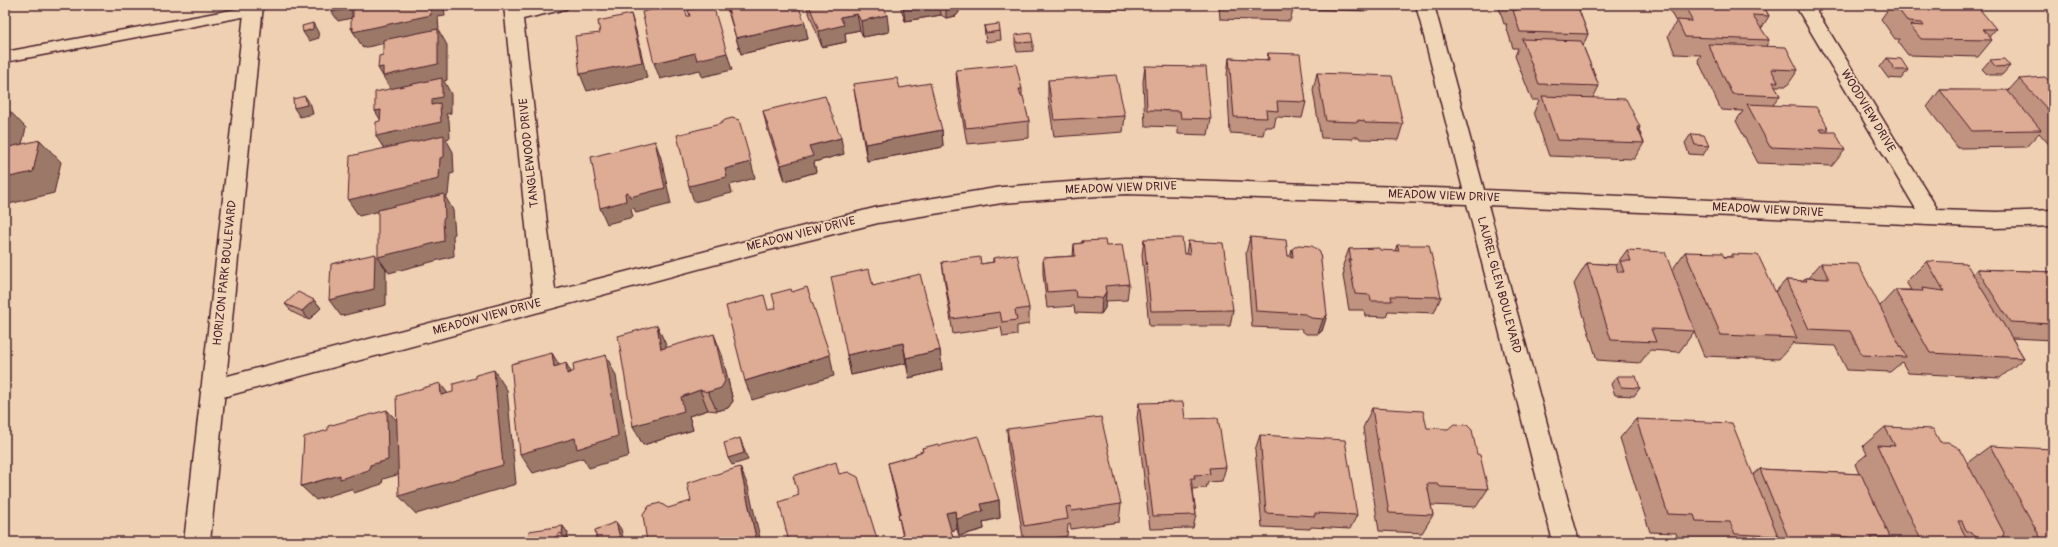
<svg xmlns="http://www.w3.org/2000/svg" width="2058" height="547" font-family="Pangolin,sans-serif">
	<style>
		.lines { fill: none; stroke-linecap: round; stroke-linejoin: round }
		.lane-casing { stroke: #4a1f2b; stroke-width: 3 }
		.street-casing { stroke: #4a1f2b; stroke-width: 3 }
		.secondary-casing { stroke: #4a1f2b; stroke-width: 3 }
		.lane { fill: #f0d5b7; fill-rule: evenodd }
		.street { fill: #f0d5b7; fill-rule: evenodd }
		.secondary { fill: #f0d5b7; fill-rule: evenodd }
		.wall { fill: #bf937f; stroke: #4a1f2b }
		.shaded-wall { fill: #9b7868; stroke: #4a1f2b }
		.building { fill: #deab94; stroke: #4a1f2b }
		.labels { text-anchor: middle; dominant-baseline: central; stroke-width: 3.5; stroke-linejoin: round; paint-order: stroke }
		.street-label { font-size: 12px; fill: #4a1f2b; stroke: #f0d5b7 }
	</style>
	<rect width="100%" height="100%" fill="#f0d0b2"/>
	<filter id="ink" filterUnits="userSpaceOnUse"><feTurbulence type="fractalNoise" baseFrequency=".025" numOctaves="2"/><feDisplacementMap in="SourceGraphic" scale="8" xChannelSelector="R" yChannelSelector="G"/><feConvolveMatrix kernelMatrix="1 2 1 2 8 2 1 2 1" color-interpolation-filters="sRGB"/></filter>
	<g filter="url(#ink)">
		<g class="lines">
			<g class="lane-casing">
				<path id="lane" d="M253,6L258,8L260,11L258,14L5,62V52Z"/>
			</g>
			<g class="street-casing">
				<path id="street" d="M504,5H522V8L534,5H569L566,9L523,19L555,290L878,207L1002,187L1126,178L1463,189L1416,5H1434L1484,190L1916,209L1795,5H1813L1938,210L1996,212L2053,210V226L1996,228L1488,205L1579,542H1553L1467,204L1126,194L1002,203L878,223L769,250L212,400L204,397L200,390L204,383L212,380L533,296Z"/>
			</g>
			<g class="secondary-casing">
				<path id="secondary" d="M245,5H263L210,542H184Z"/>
			</g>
			<use href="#lane" class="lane"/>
			<use href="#street" class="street"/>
			<use href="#secondary" class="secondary"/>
		</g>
		<g class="wall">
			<path d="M726,5H798L808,39L741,54Z"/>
			<path d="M806,5H883L889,32L863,37L860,30L845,33L846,42L822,47Z"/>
			<path d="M900,5H958L959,12L956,16L946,18L941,15L905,21Z"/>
			<path d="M1064,5H1132V10L1064,7Z"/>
			<path d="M1178,5H1211V6Z"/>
			<path d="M1219,5H1294L1290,21L1220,19Z"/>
			<path d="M1300,5H1370L1368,11L1301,9Z"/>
			<path d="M1498,5H1577L1588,34L1583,46L1599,86L1593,98L1640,127L1639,130L1644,143L1634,159L1549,156L1534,112L1539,100H1532L1515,56L1518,48H1513L1506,26L1507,24H1504Z"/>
			<path d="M1673,5H1763L1769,16L1761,29L1769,40L1766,46L1798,70L1787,86H1775L1780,96L1773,105L1829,129L1827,132L1845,150L1832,166L1758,163L1736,121L1743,111L1721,110L1698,60L1701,55L1675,54L1668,36L1676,22L1670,11Z"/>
			<path d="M1891,5H1966L1996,29L1989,37L1992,40L1978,57L1908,55L1898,42L1900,39H1895L1881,19Z"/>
			<path d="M984,26L1000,31L1001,40L986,42L985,35Z"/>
			<path d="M1015,35L1033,42V51L1017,52L1015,44Z"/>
			<path d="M1268,53L1306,102L1302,118L1276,117L1274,127H1265L1263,135L1230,133L1227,75L1229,58L1267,60Z"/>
			<path d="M1887,58L1908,70L1901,79L1888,78L1880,67Z"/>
			<path d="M1990,60L2010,66L2002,75H1988L1982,69Z"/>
			<path d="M1145,66L1211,119L1208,135L1178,134V127L1145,126L1143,82Z"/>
			<path d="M956,70L1022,89V96L1029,121V138L967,144L957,87Z"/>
			<path d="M1317,73L1403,124L1398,140L1360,139L1359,137H1353V139L1321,138L1313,90Z"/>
			<path d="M2019,79L2053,85V149L2039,133L2026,147L1958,148L1927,107L1940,90L2008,91Z"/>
			<path d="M1048,80L1125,116L1123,132L1054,137L1048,96Z"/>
			<path d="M853,84L900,88L942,130L943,147L867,161Z"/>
			<path d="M763,111L844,154L814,162L816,172L785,181L767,128Z"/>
			<path d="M1691,134L1709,146L1703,155L1689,154L1685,143Z"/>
			<path d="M1250,237L1288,256H1290L1292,249L1327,315L1322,331L1318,334H1306L1300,329L1252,327L1246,253Z"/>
			<path d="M1144,239L1184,254H1186L1188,241L1233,310L1230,326H1149L1142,255Z"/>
			<path d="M1082,241L1106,246L1129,284L1127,300L1105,301V308L1101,314L1075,313L1074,306L1047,308L1043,274V258L1073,256L1074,244L1082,243Z"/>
			<path d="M1397,245L1441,297L1434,313L1388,311L1386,317L1365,316L1364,310H1349L1343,276L1344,272L1343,265L1349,249L1395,251Z"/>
			<path d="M1627,250L1672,270L1685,252L1729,257L1732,254L1775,292L1786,280L1802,281L1805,278H1808L1821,263L1880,306L1895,290H1911L1906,282L1927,261L1973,274L1977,269L2053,272V340L2012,338L2024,358L2000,378L1908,373L1902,362L1890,372L1847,370L1835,346L1795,344L1794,342L1779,359L1704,356L1694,332L1679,352L1650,350L1640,363L1597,360L1574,284L1587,263L1616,265Z"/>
			<path d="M993,258L1029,308V324L1017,326V335L1003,337L1001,327L953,334L944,277L942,262L981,264L993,262Z"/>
			<path d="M873,286L940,350L942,370L909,378L906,363L851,375L847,355Z"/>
			<path d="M314,300L321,308L309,320L292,312L285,304Z"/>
			<path d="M657,325L666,348L722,355L733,401L728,408L717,411L708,410L689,416L693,430L643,445L633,426Z"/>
			<path d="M1617,376L1640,388L1634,396L1615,395L1611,384Z"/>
			<path d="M1139,403L1185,419L1226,467L1222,481L1208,482L1206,488L1193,489L1196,515L1193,528L1150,529L1137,418Z"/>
			<path d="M1372,408L1427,428L1477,454L1488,489L1476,507L1431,505L1433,515L1422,533L1379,531L1363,428Z"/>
			<path d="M1636,419L1753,475L1760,469L1859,474L1855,464L1867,454L1863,446L1885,427L1940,442L1967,463L1990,446L2053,542H2006L2003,536L2001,541L1999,542H1890L1888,539L1884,542H1712L1711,540L1678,539L1676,533L1650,532L1620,438Z"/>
			<path d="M1007,429L1121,504L1119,522L1071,529L1070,524L1068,525L1067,536L1033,542H1024L1008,449Z"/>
			<path d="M1260,435L1357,515L1350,529L1311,527L1310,529L1262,527L1255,450Z"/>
			<path d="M939,446L999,500L1000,518L983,522L984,529L959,536L957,529L951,531L955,542H904L898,514H900L892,481L888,463L915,456V454L923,451L922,448Z"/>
		</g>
		<g class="shaded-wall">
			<path d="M347,5H349L352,12V18L338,21L332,12Z"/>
			<path d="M430,5H444L445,16L438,17L439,31L447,45V80L444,81L451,94V113L446,114L449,120L450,138L446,139L453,152L454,173L450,174L448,195L445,196L453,210L455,234L453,235L454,256L389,273L378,257L443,219L444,196L359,216L348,200L386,152L376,136L393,93L378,68L438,31L363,48L351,28Z"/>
			<path d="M903,5H940L941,15L905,21Z"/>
			<path d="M946,5H958L959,12L956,16L946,18Z"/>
			<path d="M631,14L636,31L647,78L587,91L580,74Z"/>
			<path d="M857,14L860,30L845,33L846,42L822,47L819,31L840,17Z"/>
			<path d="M887,15L889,32L863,37L861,21Z"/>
			<path d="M313,23L318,32L319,38L309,41L303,32Z"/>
			<path d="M805,23L808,39L741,54L736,38Z"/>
			<path d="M695,53H727L732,70L702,77L700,70L660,79L654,63Z"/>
			<path d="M305,96L311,105L313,114L300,117L294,108Z"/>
			<path d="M5,106L26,128L18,160L5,165Z"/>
			<path d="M381,110L385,127L375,111Z"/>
			<path d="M942,130L943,147L867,161L865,144Z"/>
			<path d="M841,138L844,154L814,162L816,172L785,181L781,165L809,146Z"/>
			<path d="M40,140L61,162L54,193L5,205V178Z"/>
			<path d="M655,141L661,158L671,204L636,213L634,208L631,209L633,217L607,224L600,208L625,193Z"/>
			<path d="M751,162L755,178L730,185L732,193L694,202L689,186L725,169Z"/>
			<path d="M375,254L386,269V305L341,316L329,300Z"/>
			<path d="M1106,292L1105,308L1101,314L1102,298Z"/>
			<path d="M314,300L321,308L309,320L302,311Z"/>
			<path d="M1327,315L1322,331L1318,334L1323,319Z"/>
			<path d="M657,325L666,345L670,369L661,349Z"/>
			<path d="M714,334L722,355L733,401L728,408L717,411L708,392Z"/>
			<path d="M903,343L906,363L851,375L847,355Z"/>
			<path d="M940,350L942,370L909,378L906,358Z"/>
			<path d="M552,353L564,373L554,367Z"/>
			<path d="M606,355L616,376L629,456L589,468L583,458L533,473L520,454Z"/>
			<path d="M830,355L834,376L752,400L745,381Z"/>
			<path d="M566,363L577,383L567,374Z"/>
			<path d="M494,370L507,390L516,484L416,514L399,496Z"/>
			<path d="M440,383L455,403L441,395Z"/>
			<path d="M700,390L708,410L689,416L693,430L643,445L633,426L681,397Z"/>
			<path d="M387,410L400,424V474L383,479L382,484L354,493L351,489L316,500L301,486L340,475L370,465Z"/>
			<path d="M740,438L748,460L732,465L728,458Z"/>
			<path d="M740,467L748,486L761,542H757Z"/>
			<path d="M999,500L1000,518L983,522L984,529L959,536L957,519L981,504Z"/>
			<path d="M955,511L957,529L949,531L946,513Z"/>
			<path d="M616,522L621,529L624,542H621Z"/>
			<path d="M563,526L568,533L567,542H561Z"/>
		</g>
		<g class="building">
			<path d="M334,5H347V9L332,12Z"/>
			<path d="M353,5H430L431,15L353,32V27L351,28V17H353Z"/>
			<path d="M673,5H684L687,16H690L688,10L713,5L727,53L697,60L695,53L654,63L642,12Z"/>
			<path d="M727,5H798L805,23L736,38Z"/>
			<path d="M809,5H883L887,15L861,21L857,14L840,17L844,25L819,31Z"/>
			<path d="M1510,5H1577L1588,34L1520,32L1513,10H1517L1516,7H1510Z"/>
			<path d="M1685,5H1763L1769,16L1752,15L1769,40L1685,37L1677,20L1692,21Z"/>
			<path d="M1895,5H1966L1967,6L1978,7L1996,29H1983L1992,40L1921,39L1910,25L1924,26L1922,23L1908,22Z"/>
			<path d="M631,14L642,62L580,74L575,36L600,33L598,21Z"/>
			<path d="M313,23V29L303,32L302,26Z"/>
			<path d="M999,24L1000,31L986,33L984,26Z"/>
			<path d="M438,29V64L383,76V67L378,68L379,56L383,55V40Z"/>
			<path d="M1031,33L1033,42L1017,43L1015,35Z"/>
			<path d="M1522,39L1581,41L1599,86L1539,84Z"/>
			<path d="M1708,44L1786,47L1798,70L1771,69L1778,82H1773L1780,96L1732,94Z"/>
			<path d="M1268,53L1300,54L1306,102L1277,101L1278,111L1266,110L1267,118L1234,117L1229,58L1269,60Z"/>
			<path d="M1887,58L1901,59L1908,70H1895Z"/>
			<path d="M2004,59L2010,66L1996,67L1990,60Z"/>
			<path d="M1016,64L1022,89H1019L1021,96H1023L1029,121L966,128L956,70Z"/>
			<path d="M1145,66L1206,67L1211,119L1181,118L1180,111L1147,110Z"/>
			<path d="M1317,73L1392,76L1403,124L1365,123L1364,121L1358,120V122L1326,121Z"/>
			<path d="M1116,75L1125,116L1054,120L1048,80Z"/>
			<path d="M2045,77L2053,85V115L2019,79Z"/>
			<path d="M442,78V97L432,99V105L440,103L441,122L376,136V122L380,121L381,110L375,111V92Z"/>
			<path d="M897,78L900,88L930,83L942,130L865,144L853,84Z"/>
			<path d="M1940,90H2007L2041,130L1972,131Z"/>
			<path d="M305,96L307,105L294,108L293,99Z"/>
			<path d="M825,96L841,138L809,146L813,156L781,165L763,111Z"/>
			<path d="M1542,96L1626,99L1640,127H1637L1644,143L1557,140Z"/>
			<path d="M1747,104L1816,107L1829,129H1820L1822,132H1835L1845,150L1770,147Z"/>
			<path d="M732,118L739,120L751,162L725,169L727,177L689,186L677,135L720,124L725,120Z"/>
			<path d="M1691,134L1704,135L1709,146L1695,145Z"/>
			<path d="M444,135V157L440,158L439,179L348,200L350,156Z"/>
			<path d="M40,140L33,172L5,178V148Z"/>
			<path d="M655,141L665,188L630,197L628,192L625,193L626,201L600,208L591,157Z"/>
			<path d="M444,194L445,218L443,219L444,241L378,257V210Z"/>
			<path d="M1250,237L1286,240L1288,256L1293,257L1292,249L1298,245L1312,246L1320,252L1327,315L1323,319L1311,318L1305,314L1256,311Z"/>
			<path d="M1182,238L1184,254H1190L1188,241L1223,243L1233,310L1151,311L1144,239Z"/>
			<path d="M1105,240L1106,246L1122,245L1129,284L1105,286L1106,292L1102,298L1076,297L1075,290L1047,292L1043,258L1075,256L1074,244L1083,243L1082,241Z"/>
			<path d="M1397,245H1429L1441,297L1391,296L1392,301H1371L1370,295L1355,294L1349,260H1351L1349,249L1379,248L1380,250L1399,251Z"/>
			<path d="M1627,250L1665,252L1695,331L1651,329L1656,342L1611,340L1587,263L1616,265L1618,272H1624L1620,261H1631Z"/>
			<path d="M1685,252L1722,253L1724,257H1734L1732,254L1758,255L1797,338L1721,335Z"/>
			<path d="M375,254L374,289L329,300L331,264Z"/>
			<path d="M1017,254L1029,308L1015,310L1017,320L1002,322L1000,312L952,319L942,262L980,257L981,264L994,262L993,258Z"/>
			<path d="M1927,261L1966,263L2024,358L1930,353L1895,290L1923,291L1922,288L1944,291Z"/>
			<path d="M1821,263L1858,264L1906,357L1862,355L1850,331L1809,329L1786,280L1807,281L1805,278L1829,279Z"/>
			<path d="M869,269L873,286L920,274L940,350L906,358L903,343L847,355L831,277Z"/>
			<path d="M1977,269L2053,272V324L2010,322Z"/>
			<path d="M807,287L830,355L745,381L726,306L764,295L768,310L776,308L772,294L791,289L792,292Z"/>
			<path d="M298,292L314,300L302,311L285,304Z"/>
			<path d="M657,325L661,349L714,334L725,381L721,388L708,392L700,390L681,397L684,411L633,426L618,336Z"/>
			<path d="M552,353L554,367L566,363L567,374L574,371L573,364L606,355L618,436L577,449L575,438L520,454L511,364Z"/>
			<path d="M494,370L503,465L399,496L396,396L440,383L441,395L453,392V384L476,378V375Z"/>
			<path d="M1617,376H1636L1640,388L1621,387Z"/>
			<path d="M1183,402L1185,419L1218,418L1226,467L1209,468L1210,474L1194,475L1195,478H1191L1196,515L1153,516L1139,403Z"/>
			<path d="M1372,408L1423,411L1427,428L1448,429L1454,424L1467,425L1472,430L1477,454L1480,455L1488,489L1441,487L1437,484H1427L1433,515L1389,513Z"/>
			<path d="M387,410L388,460L370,465L369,470L340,479V475L301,486L304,437L328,430V426Z"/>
			<path d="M1101,417L1121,504L1072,511L1071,506L1066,507L1068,519L1024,526L1007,429Z"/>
			<path d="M1636,419L1732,423L1778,536L1735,534L1730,522L1696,521L1694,515L1668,514Z"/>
			<path d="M1885,427L1933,429L1940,442H1948L1960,449L2004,533L2001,541L1981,540L1966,530L1962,521H1958L1968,542H1922L1877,445L1895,446Z"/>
			<path d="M1260,435L1345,440L1357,515L1315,513V516L1266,513Z"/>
			<path d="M978,436L999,500L981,504L983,511L957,519L955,511L946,513L954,541L951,542H905L898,514L901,513L888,463L916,455L915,454L923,451L922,448L938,444L939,446Z"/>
			<path d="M740,438L744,453L728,458L724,443Z"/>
			<path d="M1990,446L2053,449V542H2043Z"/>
			<path d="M836,462L839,474L848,472L858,477L878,542H789L779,502L799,495L793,476Z"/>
			<path d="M740,467L757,542H647L643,515L649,506L660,503L668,508L691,501L687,483Z"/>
			<path d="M1760,469L1861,474L1890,537H1870L1872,540L1831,535L1834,542H1790Z"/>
			<path d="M616,522L621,542H597L595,530Z"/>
			<path d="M563,526L562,535L560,533L550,542H527L529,531Z"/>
			<path d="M560,533L570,542H550Z"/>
		</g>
	</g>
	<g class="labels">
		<g class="street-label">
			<text transform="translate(1868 111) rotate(59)">WOODVIEW DRIVE</text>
			<text transform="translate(529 153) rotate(-96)">TANGLEWOOD DRIVE</text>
			<text transform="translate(1121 188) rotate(-2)">MEADOW VIEW DRIVE</text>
			<text transform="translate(1444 196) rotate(2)">MEADOW VIEW DRIVE</text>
			<text transform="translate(1768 210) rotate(3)">MEADOW VIEW DRIVE</text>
			<text transform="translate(801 234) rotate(-14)">MEADOW VIEW DRIVE</text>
			<text transform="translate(225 273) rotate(-84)">HORIZON PARK BOULEVARD</text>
			<text transform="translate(1499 285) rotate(75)">LAUREL GLEN BOULEVARD</text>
			<text transform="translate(487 317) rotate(-15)">MEADOW VIEW DRIVE</text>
		</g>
	</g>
	<rect width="2058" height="547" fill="none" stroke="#f0d5b7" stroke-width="20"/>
	<rect x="10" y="10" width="2038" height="527" fill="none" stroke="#4a1f2b" stroke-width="1.5" filter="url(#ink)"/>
</svg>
